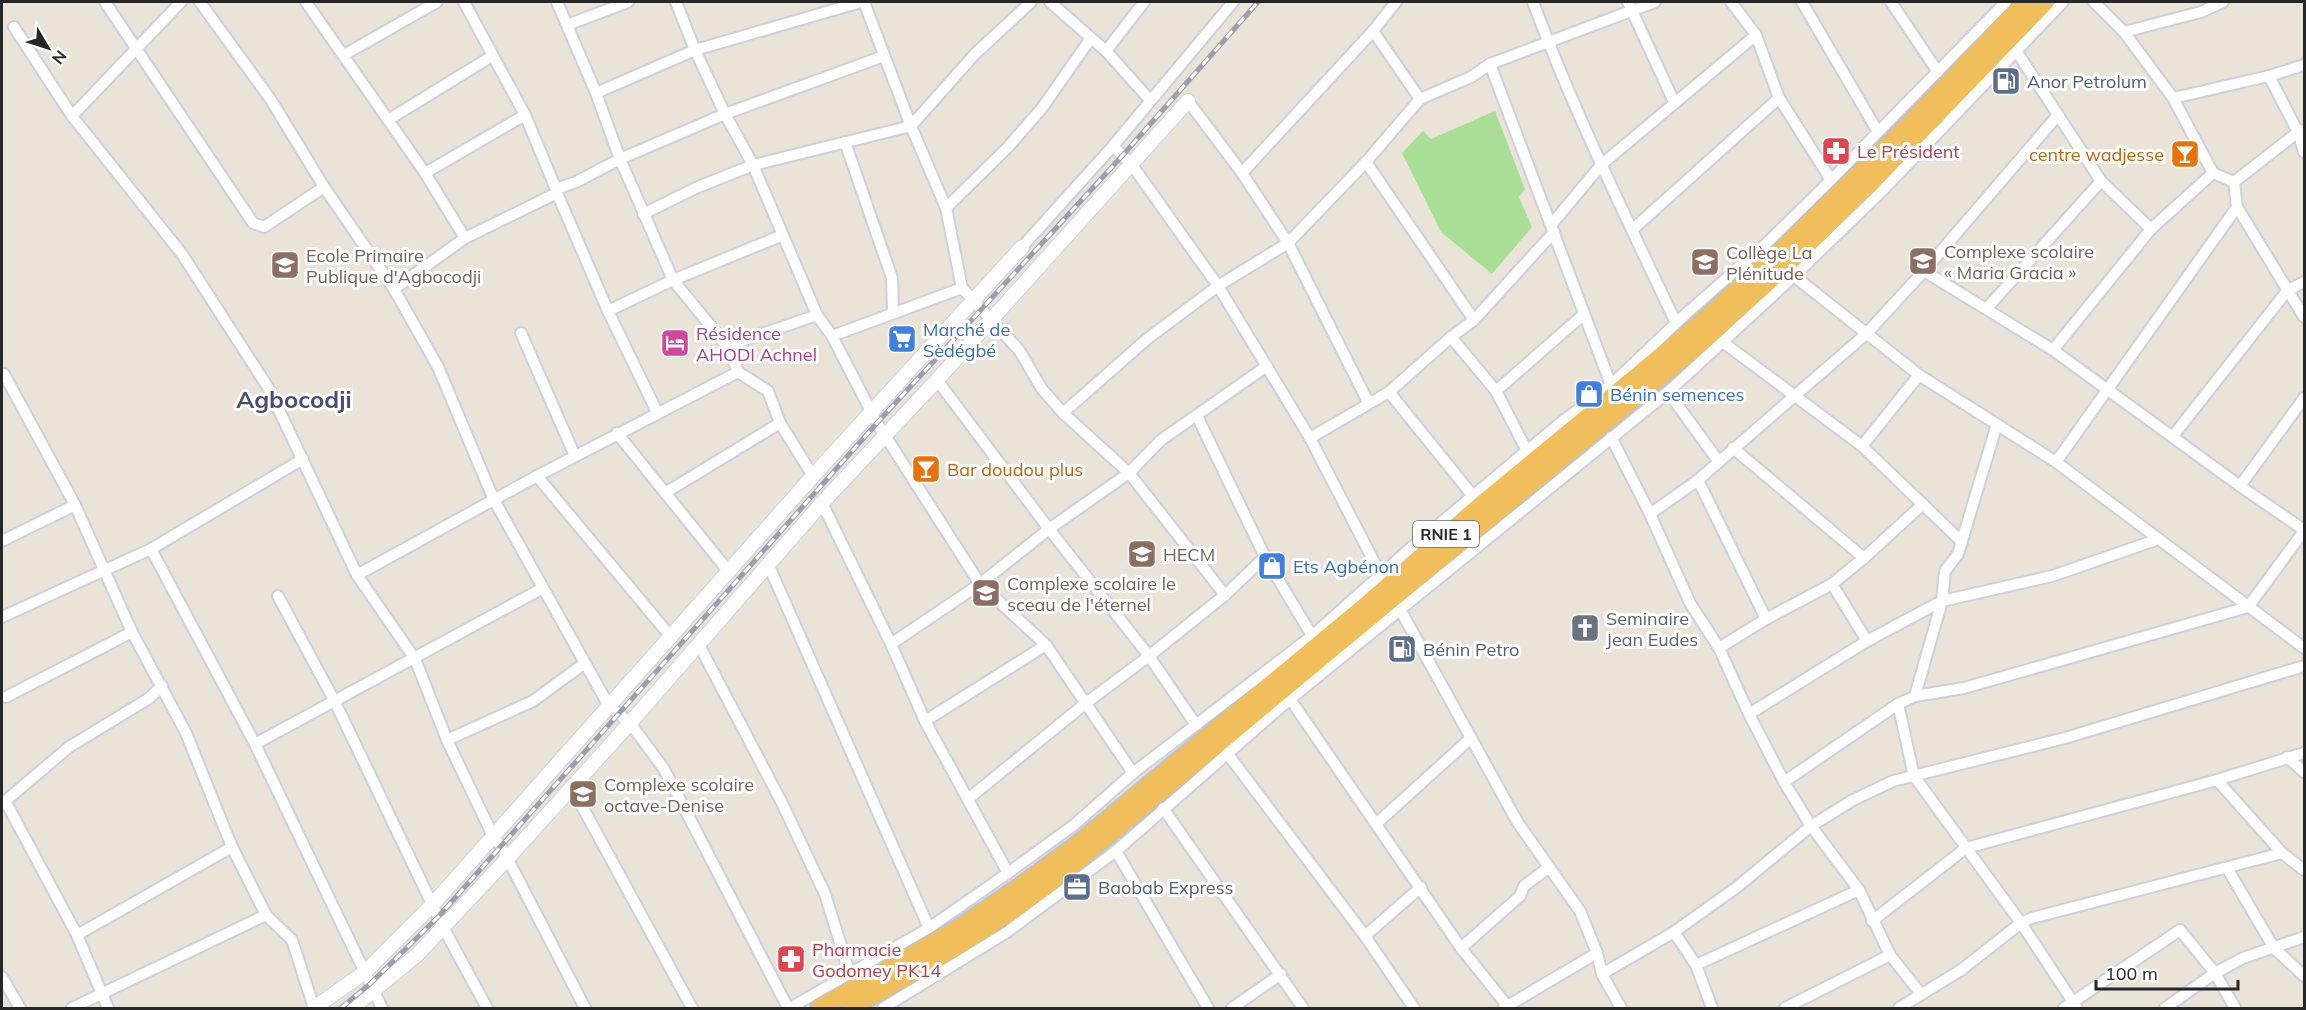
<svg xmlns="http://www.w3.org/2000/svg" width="2306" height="1010" font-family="Mulish,sans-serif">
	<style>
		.green { fill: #a8de96 }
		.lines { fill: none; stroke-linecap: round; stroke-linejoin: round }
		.minor-casing { stroke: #cecfdf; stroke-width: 14 }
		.secondary-casing { stroke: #cecfdf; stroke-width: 16 }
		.trunk-casing { stroke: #c2c2c2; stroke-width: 20 }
		.minor { stroke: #fff; stroke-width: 10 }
		.secondary { stroke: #fff; stroke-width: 14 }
		.trunk { stroke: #f0be5a; stroke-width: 16 }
		.rail-casing { stroke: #9c9db0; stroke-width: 5 }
		.rail { stroke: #fff; stroke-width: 3; stroke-dasharray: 9; stroke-linecap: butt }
		.labels { text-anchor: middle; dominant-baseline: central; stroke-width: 6; stroke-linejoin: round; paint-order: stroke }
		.shield { fill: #fff; stroke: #676767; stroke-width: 1.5 }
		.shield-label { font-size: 16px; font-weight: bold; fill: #262626 }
		.service-label { font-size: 18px; fill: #4e5e75; stroke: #fff; text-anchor: start }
		.health-label { font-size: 18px; fill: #be3a42; stroke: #fff; text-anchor: start }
		.food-label { font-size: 18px; fill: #c56008; stroke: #fff; text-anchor: end }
		.education-label { font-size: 18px; fill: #785e54; stroke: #fff; text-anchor: start }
		.shop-label { font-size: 18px; fill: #366cbe; stroke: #fff; text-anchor: start }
		.hotel-label { font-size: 18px; fill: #b23c85; stroke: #fff; text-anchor: start }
		.worship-label { font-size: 18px; fill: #5b616d; stroke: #fff; text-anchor: start }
		.district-label { font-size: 24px; font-weight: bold; fill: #4a4e74; stroke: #fff }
	</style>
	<rect width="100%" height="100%" fill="#e9e3d8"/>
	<path class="green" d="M1495,111L1525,189L1519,197L1532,227L1492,274L1441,232L1402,153L1423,131L1431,139Z"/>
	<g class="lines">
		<g class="minor-casing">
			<g id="minor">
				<path d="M105,2L253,223L264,227L324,187"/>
				<path d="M200,2L271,100L324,187L394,289L438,367L494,500L609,706L630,723L664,769L788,1008"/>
				<path d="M306,2L425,173L465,238"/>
				<path d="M464,2L525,115L556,189"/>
				<path d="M557,2L596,93L620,159L673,280L727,346L738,372L768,391L780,423L813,476"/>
				<path d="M676,2L695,50L725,114L753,165L817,315L832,336L877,423L980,584L1046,645L1133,773"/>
				<path d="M864,2L911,126L946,208L962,288L1019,350L1042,389L1063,413L1129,473L1225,595"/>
				<path d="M1050,2L1106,51L1150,100"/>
				<path d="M1533,2C1574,112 1626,217 1676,323"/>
				<path d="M1628,2L1674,102"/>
				<path d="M1731,2L1756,35L1779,98L1831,180"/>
				<path d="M1802,2L1878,132"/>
				<path d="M1891,2L1938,72"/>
				<path d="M2094,2L2124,32L2173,98L2213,173L2234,182"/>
				<path d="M567,25L628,2"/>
				<path d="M14,27L72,116L182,254L269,389L357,575L415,659L447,740L493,836L501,846L585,1008"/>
				<path d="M1373,31L1420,99"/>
				<path d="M2124,32L2201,12L2223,2"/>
				<path d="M1106,51L1144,2"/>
				<path d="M2017,52L2101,181L2151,229"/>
				<path d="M344,55L437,2"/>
				<path d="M1490,64L1611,385"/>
				<path d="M2269,76L2298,132L2304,152"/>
				<path d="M596,93L695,50L861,2"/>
				<path d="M2173,98L2269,76L2304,65"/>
				<path d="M1188,101L1242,173L1288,243L1368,402"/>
				<path d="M72,116L181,2"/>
				<path d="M388,120L492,56"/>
				<path d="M845,142L892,278L893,311"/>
				<path d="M1113,146L1132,165L1218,286L1310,438L1383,579"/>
				<path d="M1366,162L1474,320"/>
				<path d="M425,173L525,115"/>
				<path d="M1242,173L1373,31L1396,2"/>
				<path d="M2234,182L2237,207L2304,317"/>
				<path d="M2234,182L2298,132L2304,130"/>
				<path d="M557,193L608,311L657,412"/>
				<path d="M946,208L1008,147L1042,108L1091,38"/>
				<path d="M643,214L698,187L753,165L911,126L975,54L1031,2"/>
				<path d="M1551,225L1601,165L1756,35"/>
				<path d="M1632,230L1779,98"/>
				<path d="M1022,247L1113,146L1233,2"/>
				<path d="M1924,271L2053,350L2240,486L2304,530"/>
				<path d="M1794,276L1919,375L2056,462L2304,648"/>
				<path d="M394,289L465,238L557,193L556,189L576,182L620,159L725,114L884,56"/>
				<path d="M1987,308L2101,181"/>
				<path d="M608,311L673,280L783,235"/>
				<path d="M521,333L575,456"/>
				<path d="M832,336L962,288"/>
				<path d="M1451,337L1496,391L1527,451"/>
				<path d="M1724,343L1862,446L1962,542"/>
				<path d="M727,346L817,315"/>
				<path d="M2053,350L2151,229L2213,173"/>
				<path d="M4,374L75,505L132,632L186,733L232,847L266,915L292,940L314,1008"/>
				<path d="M937,380L1049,529L1149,656L1196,725"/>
				<path d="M1496,391L1584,314"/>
				<path d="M1389,392L1473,496"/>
				<path d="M1668,392L1719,462"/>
				<path d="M1063,413L1147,339L1218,286L1288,243L1366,162L1420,99L1471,77L1490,64L1655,2"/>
				<path d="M1197,416L1265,557L1312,636"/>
				<path d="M617,433L729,572"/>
				<path d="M2173,436L2287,291L2304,282"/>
				<path d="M1611,437L1650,514L1690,603L1719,648L1749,714L1784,782L1811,826L1859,890L1890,955L1921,994"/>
				<path d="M1310,438L1389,392L1451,337L1474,320L1554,232"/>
				<path d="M1862,446L1919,375"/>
				<path d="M1733,448L1864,558"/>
				<path d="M2056,462L2237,207"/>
				<path d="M537,476L671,637"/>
				<path d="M1698,480L1766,619"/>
				<path d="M2240,486L2304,398"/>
				<path d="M665,493L780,423"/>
				<path d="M822,503L891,644L925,721L1008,873"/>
				<path d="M1650,514L1698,480L1866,334L1924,271L2058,115"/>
				<path d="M2,541L75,505"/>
				<path d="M151,549L255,744L382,1008"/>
				<path d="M768,564L929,928"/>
				<path d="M357,575L537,476L738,372"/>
				<path d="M1832,584L1867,641"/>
				<path d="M278,596L335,702L443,927L487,1008"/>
				<path d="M1397,604L1518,823L1580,911L1597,953L1602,974L1621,1008"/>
				<path d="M2,617L151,549L303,459"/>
				<path d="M698,643L782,803L825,894L850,975"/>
				<path d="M891,644L980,584L1049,529L1129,473L1161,440L1267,366"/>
				<path d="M1719,648L1766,619L1832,584L1864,558L1923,504"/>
				<path d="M1915,696L1942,601L1945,571L1958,554L1997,424"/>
				<path d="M6,697L132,632"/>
				<path d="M1290,699L1461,948L1509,1008"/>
				<path d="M1898,704L1914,776L2021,923L2077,1008"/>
				<path d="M1749,714L1867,641L1942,601L2052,576L2159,539"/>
				<path d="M925,721L1046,645"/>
				<path d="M447,740L533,701L585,663"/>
				<path d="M255,744L543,588"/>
				<path d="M1227,753L1365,936L1414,1008"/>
				<path d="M2287,757L2304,772"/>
				<path d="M2217,780L2282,853L2304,870"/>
				<path d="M1784,782L1898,704L1915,696L1964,688L2248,607L2304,531"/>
				<path d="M571,786L692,1008"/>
				<path d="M968,799L1086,703L1149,656L1225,595L1265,557"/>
				<path d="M2,801L9,808L77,935L108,1008"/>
				<path d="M3,803L69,747L148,699L162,686"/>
				<path d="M1163,808L1303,1008"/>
				<path d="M1376,824L1471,738"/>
				<path d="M1116,851L1208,1008"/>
				<path d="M2227,868L2274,948L2304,976"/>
				<path d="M1872,921L1966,848L2217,780L2304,753"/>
				<path d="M1674,932L1696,965L1712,1008"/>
				<path d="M77,935L232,847"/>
				<path d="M1365,936L1421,887"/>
				<path d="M1461,948L1520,896L1524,886L1548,868"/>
				<path d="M1696,965L1859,890"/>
				<path d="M1602,974L1674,932L1737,887L1811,826L1853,800L1893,781L2065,738L2304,666"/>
				<path d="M2,977L20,1008"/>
				<path d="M72,1008L266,915"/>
				<path d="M790,1008L929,928L1008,873L1074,825L1133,773L1312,636L1413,546L1559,424L1611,385L1688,312L1768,242L1831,180L2006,2"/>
				<path d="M883,1008L1007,932L1116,851L1290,699L1668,392L1794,276L1880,193L2063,2"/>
				<path d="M1232,1008L1281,974"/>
				<path d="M1504,1008L1597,953"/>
				<path d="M1785,1008L1890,955"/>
				<path d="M1899,1008L1961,970L2021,923L2032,918L2282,853"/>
				<path d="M2064,1008L2180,930L2215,973L2235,1008"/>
				<path d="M2165,1008L2215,973L2243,958L2304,937"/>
			</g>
		</g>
		<g class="secondary-casing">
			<g id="secondary">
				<path d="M314,1008L365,972L433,904L813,476L1022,247"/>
				<path d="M352,1008L417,955L508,858L630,723L822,503L937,380L1188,101"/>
			</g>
		</g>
		<g class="trunk-casing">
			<g id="trunk">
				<path d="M819,1008L957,929L1019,887L1079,843L1361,609L1479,506L1698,325L1777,254L1905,128L2025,2"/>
				<path d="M850,1008C920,970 989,930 1052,882L1708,337L1786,266L1873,181L2046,2"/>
			</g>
		</g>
		<use href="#minor" class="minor"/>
		<use href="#secondary" class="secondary"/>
		<use href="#trunk" class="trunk"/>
		<g class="rail-casing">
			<path id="rail" d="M341,1008L370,984L439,916L877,423L1123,155L1258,2"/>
		</g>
		<use href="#rail" class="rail"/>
	</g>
	<defs>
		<g id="fuel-square" transform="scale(1.5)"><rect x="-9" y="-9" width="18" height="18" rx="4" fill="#5c6f8a" stroke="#fff"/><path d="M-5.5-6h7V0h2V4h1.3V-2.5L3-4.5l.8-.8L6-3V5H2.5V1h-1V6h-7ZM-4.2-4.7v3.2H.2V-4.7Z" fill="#fff"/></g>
		<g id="pharmacy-square" transform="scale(1.5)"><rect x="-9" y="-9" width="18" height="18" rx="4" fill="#e0444e" stroke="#fff"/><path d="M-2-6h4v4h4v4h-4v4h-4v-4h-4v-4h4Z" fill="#fff"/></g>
		<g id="bar-square" transform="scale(1.5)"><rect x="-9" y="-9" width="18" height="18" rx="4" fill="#e8710a" stroke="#fff"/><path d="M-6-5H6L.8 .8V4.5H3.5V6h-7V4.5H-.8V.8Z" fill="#fff"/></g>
		<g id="school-square" transform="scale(1.5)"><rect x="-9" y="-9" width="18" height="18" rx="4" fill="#8d6e63" stroke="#fff"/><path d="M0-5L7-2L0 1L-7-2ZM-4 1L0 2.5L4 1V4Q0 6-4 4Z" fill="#fff"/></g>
		<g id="university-square" transform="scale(1.5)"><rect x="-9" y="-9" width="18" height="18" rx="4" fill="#8d6e63" stroke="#fff"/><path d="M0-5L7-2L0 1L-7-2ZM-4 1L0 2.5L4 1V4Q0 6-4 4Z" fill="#fff"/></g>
		<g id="supermarket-square" transform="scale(1.5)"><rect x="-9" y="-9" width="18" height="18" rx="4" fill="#3f7fe0" stroke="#fff"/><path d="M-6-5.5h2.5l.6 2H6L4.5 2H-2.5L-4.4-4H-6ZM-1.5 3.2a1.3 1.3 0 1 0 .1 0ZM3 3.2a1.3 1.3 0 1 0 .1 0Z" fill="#fff"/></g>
		<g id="hotel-square" transform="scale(1.5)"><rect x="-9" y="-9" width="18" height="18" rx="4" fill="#d1479c" stroke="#fff"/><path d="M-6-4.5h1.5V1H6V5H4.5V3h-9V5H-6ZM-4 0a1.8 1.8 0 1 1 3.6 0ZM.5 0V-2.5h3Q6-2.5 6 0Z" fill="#fff"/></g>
		<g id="shop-square" transform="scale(1.5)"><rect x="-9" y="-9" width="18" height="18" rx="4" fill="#3f7fe0" stroke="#fff"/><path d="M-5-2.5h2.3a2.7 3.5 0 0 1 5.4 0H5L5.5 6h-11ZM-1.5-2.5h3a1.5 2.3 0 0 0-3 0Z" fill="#fff"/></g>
		<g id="church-square" transform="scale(1.5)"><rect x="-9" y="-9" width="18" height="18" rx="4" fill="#6b7280" stroke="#fff"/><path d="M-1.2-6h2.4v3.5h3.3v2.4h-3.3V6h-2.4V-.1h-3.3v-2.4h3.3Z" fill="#fff"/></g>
		<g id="office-square" transform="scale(1.5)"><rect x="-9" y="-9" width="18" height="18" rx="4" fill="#5c6f8a" stroke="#fff"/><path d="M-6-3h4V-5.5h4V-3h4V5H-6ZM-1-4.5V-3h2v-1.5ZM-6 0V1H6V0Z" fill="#fff"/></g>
	</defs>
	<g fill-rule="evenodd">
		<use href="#fuel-square" x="2006" y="81"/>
		<use href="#pharmacy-square" x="1836" y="151"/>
		<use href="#bar-square" x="2185" y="154"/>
		<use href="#school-square" x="1923" y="261"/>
		<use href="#university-square" x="1705" y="262"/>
		<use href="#school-square" x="285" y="265"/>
		<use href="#supermarket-square" x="902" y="339"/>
		<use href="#hotel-square" x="675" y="343"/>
		<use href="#shop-square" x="1589" y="394"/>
		<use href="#bar-square" x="926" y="469"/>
		<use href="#university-square" x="1142" y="554"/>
		<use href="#shop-square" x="1272" y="566"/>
		<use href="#school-square" x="986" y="593"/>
		<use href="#church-square" x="1585" y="628"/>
		<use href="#fuel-square" x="1402" y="649"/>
		<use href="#school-square" x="583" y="794"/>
		<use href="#office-square" x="1077" y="887"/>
		<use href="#pharmacy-square" x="791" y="959"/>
	</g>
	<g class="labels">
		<rect class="shield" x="1413" y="521" width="66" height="26" rx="4.5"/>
		<g class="shield-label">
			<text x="1446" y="534">RNIE 1</text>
		</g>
		<g class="service-label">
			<text x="2027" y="81">Anor Petrolum</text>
			<text x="1423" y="649">Bénin Petro</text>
			<text x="1098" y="887">Baobab Express</text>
		</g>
		<g class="health-label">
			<text x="1857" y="151">Le Président</text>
			<text x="812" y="949">Pharmacie<tspan x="812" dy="21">Godomey PK14</tspan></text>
		</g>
		<g class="food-label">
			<text x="2164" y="154">centre wadjesse</text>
			<text x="947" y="469" text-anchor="start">Bar doudou plus</text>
		</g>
		<g class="education-label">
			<text x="1944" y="251">Complexe scolaire<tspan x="1944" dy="21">« Maria Gracia »</tspan></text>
			<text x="1726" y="252">Collège La<tspan x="1726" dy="21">Plénitude</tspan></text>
			<text x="306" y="255">Ecole Primaire<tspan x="306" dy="21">Publique d'Agbocodji</tspan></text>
			<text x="1163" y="554">HECM</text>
			<text x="1007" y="583">Complexe scolaire le<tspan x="1007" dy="21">sceau de l'éternel</tspan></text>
			<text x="604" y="784">Complexe scolaire<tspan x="604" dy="21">octave-Denise</tspan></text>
		</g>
		<g class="shop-label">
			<text x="923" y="329">Marché de<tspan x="923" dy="21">Sèdégbé</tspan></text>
			<text x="1610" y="394">Bénin semences</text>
			<text x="1293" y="566">Ets Agbénon</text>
		</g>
		<g class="hotel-label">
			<text x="696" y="333">Résidence<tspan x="696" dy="21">AHODI Achnel</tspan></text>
		</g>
		<g class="worship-label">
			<text x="1606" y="618">Seminaire<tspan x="1606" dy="21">Jean Eudes</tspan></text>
		</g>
		<g class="district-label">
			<text x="294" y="399">Agbocodji</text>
		</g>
	</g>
	<rect width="2306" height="1010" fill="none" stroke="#262626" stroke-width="6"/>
	<g transform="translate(48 48) rotate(129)" stroke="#ffffff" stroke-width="4.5" paint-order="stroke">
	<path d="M0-4.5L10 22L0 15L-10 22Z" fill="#262626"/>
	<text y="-9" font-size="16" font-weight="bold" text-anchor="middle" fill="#262626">N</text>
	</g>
	<path d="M2096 980v9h142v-9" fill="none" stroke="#262626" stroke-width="3"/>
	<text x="2105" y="980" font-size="18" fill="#262626" stroke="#ffffff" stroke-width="4.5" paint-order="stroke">100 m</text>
</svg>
